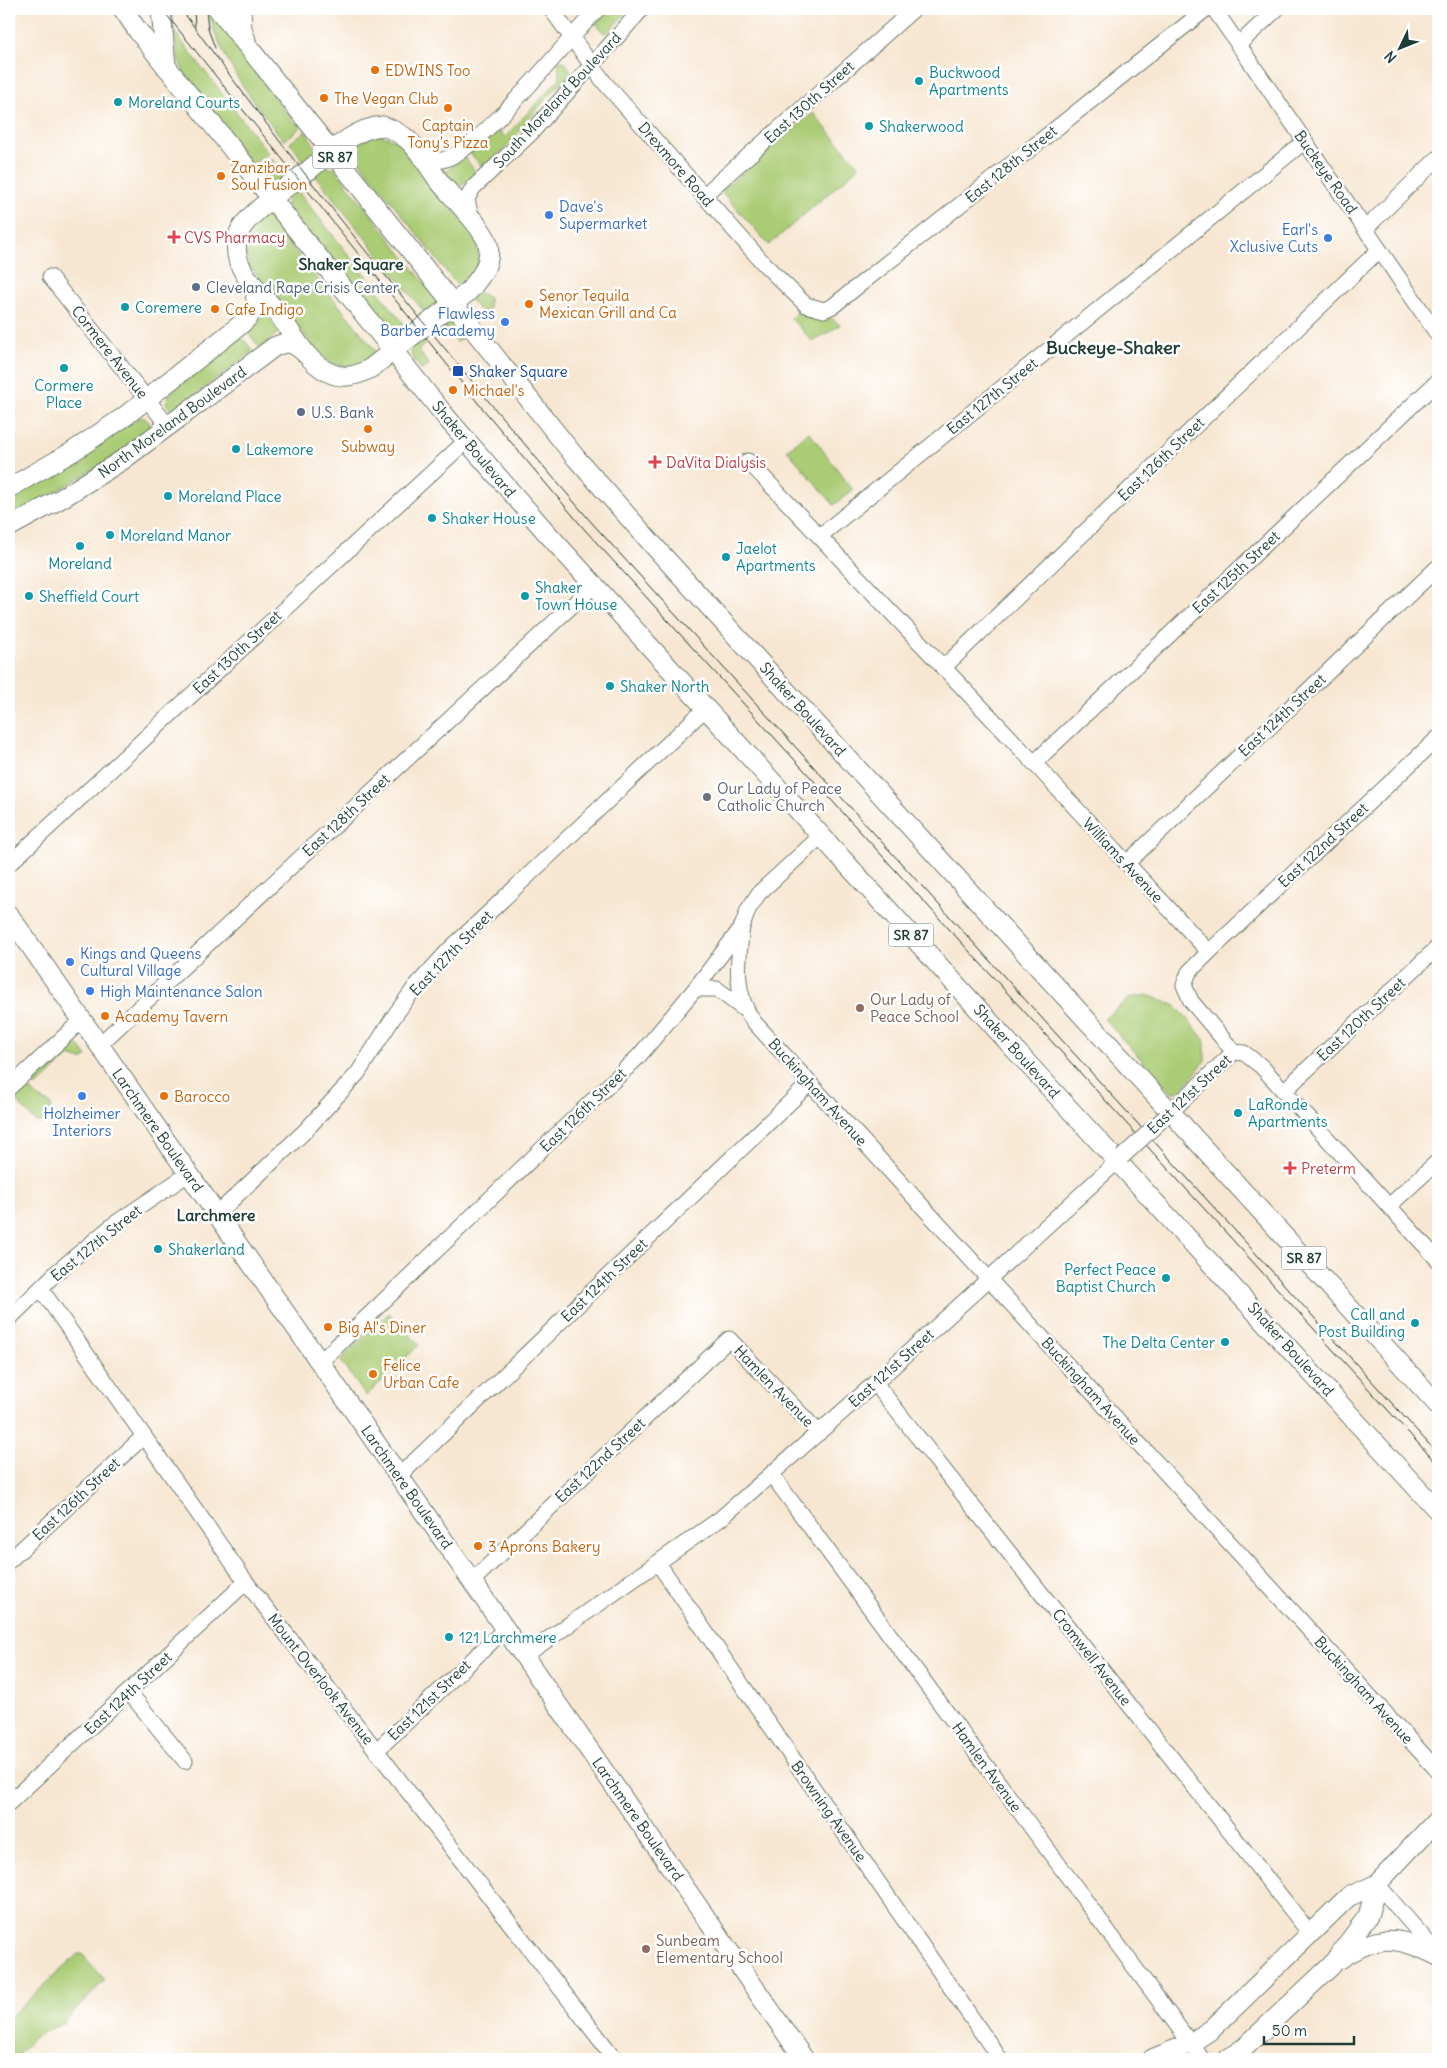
<svg xmlns="http://www.w3.org/2000/svg" width="1447" height="2068" font-family="Delius,sans-serif">
	<style>
		.green { fill: #aacc75; stroke: #648454 }
		.lines { fill: none; stroke-linecap: round; stroke-linejoin: round }
		.minor-casing { stroke: #6b786b; stroke-width: 17 }
		.major-casing { stroke: #6b786b; stroke-width: 21 }
		.minor { stroke: #fff; stroke-width: 15 }
		.major { stroke: #fff; stroke-width: 19 }
		.tram { stroke: #1f3d34; stroke-width: 1 }
		.minor-bridge-casing { stroke: #6b786b; stroke-width: 17; stroke-linecap: butt }
		.minor-bridge { stroke: #fff; stroke-width: 15 }
		.food-dot { fill: #e8710a; stroke: #fff; stroke-width: 2 }
		.culture-dot { fill: #0f9aa8; stroke: #fff; stroke-width: 2 }
		.shop-dot { fill: #3f7fe0; stroke: #fff; stroke-width: 2 }
		.health-dot { fill: #e0444e; stroke: #fff; stroke-width: 2 }
		.service-dot { fill: #5c6f8a; stroke: #fff; stroke-width: 2 }
		.transit-dot { fill: #1a4fb4; stroke: #fff; stroke-width: 2 }
		.worship-dot { fill: #6b7280; stroke: #fff; stroke-width: 2 }
		.education-dot { fill: #8d6e63; stroke: #fff; stroke-width: 2 }
		.labels { text-anchor: middle; dominant-baseline: central; stroke-width: 5; stroke-linejoin: round; paint-order: stroke }
		.shield { fill: #fff; stroke: #627771; stroke-width: 1 }
		.shield-label { font-size: 14px; font-weight: bold; fill: #1f3d34 }
		.food-label { font-size: 15px; fill: #c56008; stroke: #fff; text-anchor: start }
		.culture-label { font-size: 15px; fill: #0d838f; stroke: #fff; text-anchor: start }
		.street-label { font-size: 15px; fill: #1f3d34; stroke: #fff }
		.shop-label { font-size: 15px; fill: #366cbe; stroke: #fff; text-anchor: start }
		.health-label { font-size: 15px; fill: #be3a42; stroke: #fff; text-anchor: start }
		.service-label { font-size: 15px; fill: #4e5e75; stroke: #fff; text-anchor: start }
		.transit-label { font-size: 15px; fill: #164399; stroke: #fff; text-anchor: start }
		.worship-label { font-size: 15px; fill: #5b616d; stroke: #fff; text-anchor: start }
		.education-label { font-size: 15px; fill: #785e54; stroke: #fff; text-anchor: start }
		.neighbourhood-label { font-size: 16px; font-weight: bold; fill: #1f3d34; stroke: #fff }
		.quarter-label { font-size: 18px; font-weight: bold; fill: #1f3d34; stroke: #fff }
	</style>
	<rect width="100%" height="100%" fill="#fff"/>
	<filter id="ink" filterUnits="userSpaceOnUse"><feTurbulence type="fractalNoise" baseFrequency=".02" numOctaves="2"/><feDisplacementMap in="SourceGraphic" scale="10" xChannelSelector="R" yChannelSelector="G"/><feConvolveMatrix kernelMatrix="1 2 1 2 8 2 1 2 1" color-interpolation-filters="sRGB"/></filter>
	<filter id="wash" filterUnits="userSpaceOnUse"><feTurbulence type="fractalNoise" baseFrequency=".0096" numOctaves="4" result="noise"/><feDisplacementMap in="SourceGraphic" scale="20" xChannelSelector="R" yChannelSelector="G"/><feGaussianBlur stdDeviation="1.12" result="paint"/><feColorMatrix in="noise" values="0 0 0 0 0 0 0 0 0 0 0 0 0 0 0 0 0 1.4 0 .05"/><feComposite in="paint" operator="in"/></filter>
	<g filter="url(#wash)">
		<rect width="100%" height="100%" fill="#f7e7d2"/>
		<g class="green">
			<path d="M609,9H630L606,34L595,23Z"/>
			<path d="M211,12L272,90V94L296,124H300L301,127L284,141C254,103 223,64 210,17Z"/>
			<path d="M173,30L268,153L252,165L186,77L179,61Z"/>
			<path d="M564,61L570,69V73L537,109L507,147L483,168L470,153L496,129L505,137L560,78L558,62Z"/>
			<path d="M813,113L859,167L769,245L721,191Z"/>
			<path d="M305,131L317,149L316,154L305,163L290,143Z"/>
			<path d="M377,134L399,141L477,239C481,255 478,281 458,286L349,148Z"/>
			<path d="M464,157L477,173L457,189L443,174Z"/>
			<path d="M271,158L287,178L275,186L271,185L257,170Z"/>
			<path d="M327,167L335,169L437,299V305L426,314L313,173Z"/>
			<path d="M296,189L408,329C401,335 398,338 389,333L287,207V199Z"/>
			<path d="M266,215L375,350V353C357,369 343,371 322,357L249,265C242,243 246,227 266,215Z"/>
			<path d="M478,292L489,298V309L483,314L470,299Z"/>
			<path d="M803,307L826,314L840,325L813,342L791,318Z"/>
			<path d="M267,313L280,331L260,348L246,330Z"/>
			<path d="M446,320L453,323L463,337L457,342L446,329L438,335L433,328Z"/>
			<path d="M241,336L253,351L175,410L170,409L166,403L169,394Z"/>
			<path d="M421,338L426,344L418,350L429,365L422,370L412,357L411,348Z"/>
			<path d="M140,417C147,418 151,423 151,430L118,455L9,519V498L43,479Z"/>
			<path d="M809,432L853,490L834,505L787,450Z"/>
			<path d="M1147,995L1176,1006L1205,1040V1061L1182,1090L1172,1093L1104,1019L1130,998Z"/>
			<path d="M77,1043L87,1057L82,1060L69,1056L36,1087L33,1083Z"/>
			<path d="M27,1086L39,1099L50,1103L53,1114L46,1120L37,1123L14,1098Z"/>
			<path d="M389,1313L419,1345L366,1396L340,1360Z"/>
			<path d="M78,1954H82L105,1980L64,2022L33,2038L14,2059H9V2018Z"/>
		</g>
	</g>
	<g filter="url(#ink)">
		<g class="lines">
			<g class="minor-casing">
				<g id="minor">
					<path d="M551,9L604,82L765,265L806,305L824,310L833,306L1206,9"/>
					<path d="M1214,9L1438,335"/>
					<path d="M1238,45L1277,9"/>
					<path d="M421,153C428,157 433,161 442,160C477,155 568,38 598,9"/>
					<path d="M703,196L914,9"/>
					<path d="M471,217L467,199L473,188L530,134L642,9"/>
					<path d="M1365,229L1438,158"/>
					<path d="M50,277L169,427"/>
					<path d="M748,461L1034,763L1209,952"/>
					<path d="M820,536L1305,141"/>
					<path d="M943,668L1379,250"/>
					<path d="M1438,738L1209,952L1189,972L1184,985L1191,1001L1234,1052L1244,1053L1261,1066L1438,1260"/>
					<path d="M1034,763L1438,381"/>
					<path d="M1127,863L1438,567"/>
					<path d="M9,864L466,441"/>
					<path d="M742,926C738,960 733,994 754,1022L1438,1771"/>
					<path d="M695,989H717L745,1010"/>
					<path d="M99,1045L593,586"/>
					<path d="M9,1088L82,1020"/>
					<path d="M1284,1091L1438,947"/>
					<path d="M1165,1117L1234,1052"/>
					<path d="M1389,1206L1438,1161"/>
					<path d="M217,1214L305,1131L358,1073L395,1015L416,986L448,951L705,709"/>
					<path d="M41,1289L246,1582L615,2059"/>
					<path d="M9,1319L58,1271L113,1225L188,1174"/>
					<path d="M320,1362L639,1056L695,989L742,927L748,910L759,893L821,836"/>
					<path d="M875,1383L1309,1932"/>
					<path d="M772,1475L1202,2059"/>
					<path d="M399,1476L809,1084"/>
					<path d="M9,1561L144,1436"/>
					<path d="M658,1563L1000,2059"/>
					<path d="M472,1581L729,1339L819,1433"/>
					<path d="M524,1656L720,1519L875,1383L1122,1157"/>
					<path d="M129,1692L185,1761"/>
					<path d="M376,1751L505,1629"/>
					<path d="M9,1803L246,1582"/>
					<path d="M1377,1884L1438,1954"/>
				</g>
			</g>
			<g class="major-casing">
				<g id="major">
					<path d="M123,9L138,31L446,417L546,532L1028,1064L1438,1511"/>
					<path d="M161,9L166,67"/>
					<path d="M218,9L576,458L663,556L1438,1405"/>
					<path d="M241,9L242,29L246,40"/>
					<path d="M383,126C394,130 402,134 409,141C422,153 429,168 439,181C451,196 484,228 488,244C492,264 480,278 468,292L371,368C357,376 343,380 328,372C304,360 292,331 276,311C264,296 249,284 241,267C236,257 235,244 239,233C245,215 293,183 309,170C331,152 354,128 383,126Z"/>
					<path d="M9,488L72,452L124,417L239,326C253,314 262,302 251,284"/>
					<path d="M9,527L62,498L124,459L274,347C288,340 294,343 305,353"/>
					<path d="M9,915L804,2059"/>
					<path d="M1340,1959C1379,1933 1398,1936 1438,1956"/>
					<path d="M1152,2059L1191,2043L1212,2029L1348,1897L1377,1884L1438,1819"/>
					<path d="M1228,2059L1245,2047L1331,1966L1368,1916L1377,1884"/>
				</g>
			</g>
			<use href="#minor" class="minor"/>
			<use href="#major" class="major"/>
			<g class="tram">
				<path d="M162,9L478,403L585,530L1438,1465"/>
				<path d="M181,9C310,187 449,357 592,523L1438,1454"/>
				<path d="M194,9L195,26"/>
				<path d="M206,9L208,29L215,48"/>
			</g>
			<g class="minor-bridge-casing">
				<path id="minor-bridge" d="M1122,1157L1165,1117"/>
			</g>
			<use href="#minor-bridge" class="minor-bridge"/>
		</g>
	</g>
	<g class="food-dot">
		<circle cx="375" cy="70" r="5"/>
		<circle cx="324" cy="98" r="5"/>
		<circle cx="448" cy="108" r="5"/>
		<circle cx="221" cy="176" r="5"/>
		<circle cx="529" cy="304" r="5"/>
		<circle cx="215" cy="309" r="5"/>
		<circle cx="453" cy="390" r="5"/>
		<circle cx="368" cy="429" r="5"/>
		<circle cx="105" cy="1016" r="5"/>
		<circle cx="164" cy="1096" r="5"/>
		<circle cx="328" cy="1327" r="5"/>
		<circle cx="373" cy="1374" r="5"/>
		<circle cx="478" cy="1546" r="5"/>
	</g>
	<g class="culture-dot">
		<circle cx="919" cy="81" r="5"/>
		<circle cx="118" cy="102" r="5"/>
		<circle cx="869" cy="126" r="5"/>
		<circle cx="125" cy="307" r="5"/>
		<circle cx="64" cy="368" r="5"/>
		<circle cx="236" cy="449" r="5"/>
		<circle cx="168" cy="496" r="5"/>
		<circle cx="432" cy="518" r="5"/>
		<circle cx="110" cy="535" r="5"/>
		<circle cx="80" cy="546" r="5"/>
		<circle cx="726" cy="557" r="5"/>
		<circle cx="29" cy="596" r="5"/>
		<circle cx="525" cy="596" r="5"/>
		<circle cx="610" cy="686" r="5"/>
		<circle cx="1238" cy="1113" r="5"/>
		<circle cx="158" cy="1249" r="5"/>
		<circle cx="1166" cy="1278" r="5"/>
		<circle cx="1415" cy="1323" r="5"/>
		<circle cx="1225" cy="1342" r="5"/>
		<circle cx="449" cy="1637" r="5"/>
	</g>
	<g class="shop-dot">
		<circle cx="549" cy="215" r="5"/>
		<circle cx="1328" cy="238" r="5"/>
		<circle cx="505" cy="322" r="5"/>
		<circle cx="70" cy="962" r="5"/>
		<circle cx="90" cy="991" r="5"/>
		<circle cx="82" cy="1096" r="5"/>
	</g>
	<g class="health-dot">
		<path d="M171.5 229.5h5v5h5v5h-5v5h-5v-5h-5v-5h5z"/>
		<path d="M652.5 454.5h5v5h5v5h-5v5h-5v-5h-5v-5h5z"/>
		<path d="M1287.5 1160.5h5v5h5v5h-5v5h-5v-5h-5v-5h5z"/>
	</g>
	<g class="service-dot">
		<circle cx="196" cy="287" r="5"/>
		<circle cx="301" cy="412" r="5"/>
	</g>
	<rect class="transit-dot" x="452" y="365" width="12" height="12" rx="2.5"/>
	<circle class="worship-dot" cx="707" cy="797" r="5"/>
	<g class="education-dot">
		<circle cx="860" cy="1008" r="5"/>
		<circle cx="646" cy="1949" r="5"/>
	</g>
	<g class="labels">
		<g class="shield">
			<rect x="312.5" y="145.5" width="45" height="23" rx="4"/>
			<rect x="888.5" y="923.5" width="45" height="23" rx="4"/>
			<rect x="1281.5" y="1246.5" width="45" height="23" rx="4"/>
		</g>
		<g class="shield-label">
			<text x="335" y="157">SR 87</text>
			<text x="911" y="935">SR 87</text>
			<text x="1304" y="1258">SR 87</text>
		</g>
		<g class="food-label">
			<text x="385" y="70">EDWINS Too</text>
			<text x="334" y="98">The Vegan Club</text>
			<text x="448" y="125" text-anchor="middle">Captain<tspan x="448" dy="17">Tony's Pizza</tspan></text>
			<text x="231" y="167">Zanzibar<tspan x="231" dy="17">Soul Fusion</tspan></text>
			<text x="539" y="295">Senor Tequila<tspan x="539" dy="17">Mexican Grill and Ca</tspan></text>
			<text x="225" y="309">Cafe Indigo</text>
			<text x="463" y="390">Michael's</text>
			<text x="368" y="446" text-anchor="middle">Subway</text>
			<text x="115" y="1016">Academy Tavern</text>
			<text x="174" y="1096">Barocco</text>
			<text x="338" y="1327">Big Al's Diner</text>
			<text x="383" y="1365">Felice<tspan x="383" dy="17">Urban Cafe</tspan></text>
			<text x="488" y="1546">3 Aprons Bakery</text>
		</g>
		<g class="culture-label">
			<text x="929" y="72">Buckwood<tspan x="929" dy="17">Apartments</tspan></text>
			<text x="128" y="102">Moreland Courts</text>
			<text x="879" y="126">Shakerwood</text>
			<text x="135" y="307">Coremere</text>
			<text x="64" y="385" text-anchor="middle">Cormere<tspan x="64" dy="17">Place</tspan></text>
			<text x="246" y="449">Lakemore</text>
			<text x="178" y="496">Moreland Place</text>
			<text x="442" y="518">Shaker House</text>
			<text x="120" y="535">Moreland Manor</text>
			<text x="736" y="548">Jaelot<tspan x="736" dy="17">Apartments</tspan></text>
			<text x="80" y="563" text-anchor="middle">Moreland</text>
			<text x="535" y="587">Shaker<tspan x="535" dy="17">Town House</tspan></text>
			<text x="39" y="596">Sheffield Court</text>
			<text x="620" y="686">Shaker North</text>
			<text x="1248" y="1104">LaRonde<tspan x="1248" dy="17">Apartments</tspan></text>
			<text x="168" y="1249">Shakerland</text>
			<text x="1156" y="1269" text-anchor="end">Perfect Peace<tspan x="1156" dy="17">Baptist Church</tspan></text>
			<text x="1405" y="1314" text-anchor="end">Call and<tspan x="1405" dy="17">Post Building</tspan></text>
			<text x="1215" y="1342" text-anchor="end">The Delta Center</text>
			<text x="459" y="1637">121 Larchmere</text>
		</g>
		<g class="street-label">
			<text transform="translate(557 100) rotate(-47)">South Moreland Boulevard</text>
			<text transform="translate(809 102) rotate(-42)">East 130th Street</text>
			<text transform="translate(676 164) rotate(49)">Drexmore Road</text>
			<text transform="translate(1011 164) rotate(-39)">East 128th Street</text>
			<text transform="translate(1326 172) rotate(55)">Buckeye Road</text>
			<text transform="translate(110 352) rotate(52)">Cormere Avenue</text>
			<text transform="translate(992 396) rotate(-39)">East 127th Street</text>
			<text transform="translate(172 422) rotate(-36)">North Moreland Boulevard</text>
			<text transform="translate(474 449) rotate(50)">Shaker Boulevard</text>
			<text transform="translate(1161 459) rotate(-44)">East 126th Street</text>
			<text transform="translate(1236 572) rotate(-43)">East 125th Street</text>
			<text transform="translate(237 652) rotate(-43)">East 130th Street</text>
			<text transform="translate(803 709) rotate(48)">Shaker Boulevard</text>
			<text transform="translate(1282 715) rotate(-43)">East 124th Street</text>
			<text transform="translate(346 815) rotate(-43)">East 128th Street</text>
			<text transform="translate(1323 845) rotate(-43)">East 122nd Street</text>
			<text transform="translate(1123 860) rotate(47)">Williams Avenue</text>
			<text transform="translate(451 953) rotate(-46)">East 127th Street</text>
			<text transform="translate(1361 1019) rotate(-43)">East 120th Street</text>
			<text transform="translate(1017 1051) rotate(48)">Shaker Boulevard</text>
			<text transform="translate(818 1092) rotate(48)">Buckingham Avenue</text>
			<text transform="translate(1189 1094) rotate(-43)">East 121st Street</text>
			<text transform="translate(583 1110) rotate(-44)">East 126th Street</text>
			<text transform="translate(158 1130) rotate(55)">Larchmere Boulevard</text>
			<text transform="translate(96 1243) rotate(-39)">East 127th Street</text>
			<text transform="translate(604 1280) rotate(-44)">East 124th Street</text>
			<text transform="translate(1291 1349) rotate(48)">Shaker Boulevard</text>
			<text transform="translate(891 1368) rotate(-42)">East 121st Street</text>
			<text transform="translate(774 1386) rotate(46)">Hamlen Avenue</text>
			<text transform="translate(1091 1391) rotate(48)">Buckingham Avenue</text>
			<text transform="translate(600 1460) rotate(-43)">East 122nd Street</text>
			<text transform="translate(407 1487) rotate(55)">Larchmere Boulevard</text>
			<text transform="translate(76 1499) rotate(-43)">East 126th Street</text>
			<text transform="translate(1092 1657) rotate(52)">Cromwell Avenue</text>
			<text transform="translate(321 1679) rotate(52)">Mount Overlook Avenue</text>
			<text transform="translate(1364 1690) rotate(48)">Buckingham Avenue</text>
			<text transform="translate(128 1693) rotate(-43)">East 124th Street</text>
			<text transform="translate(429 1700) rotate(-44)">East 121st Street</text>
			<text transform="translate(987 1767) rotate(54)">Hamlen Avenue</text>
			<text transform="translate(829 1811) rotate(55)">Browning Avenue</text>
			<text transform="translate(638 1819) rotate(55)">Larchmere Boulevard</text>
		</g>
		<g class="shop-label">
			<text x="559" y="206">Dave's<tspan x="559" dy="17">Supermarket</tspan></text>
			<text x="1318" y="229" text-anchor="end">Earl's<tspan x="1318" dy="17">Xclusive Cuts</tspan></text>
			<text x="495" y="313" text-anchor="end">Flawless<tspan x="495" dy="17">Barber Academy</tspan></text>
			<text x="80" y="953">Kings and Queens<tspan x="80" dy="17">Cultural Village</tspan></text>
			<text x="100" y="991">High Maintenance Salon</text>
			<text x="82" y="1113" text-anchor="middle">Holzheimer<tspan x="82" dy="17">Interiors</tspan></text>
		</g>
		<g class="health-label">
			<text x="184" y="237">CVS Pharmacy</text>
			<text x="666" y="462">DaVita Dialysis</text>
			<text x="1301" y="1168">Preterm</text>
		</g>
		<g class="service-label">
			<text x="206" y="287">Cleveland Rape Crisis Center</text>
			<text x="311" y="412">U.S. Bank</text>
		</g>
		<g class="transit-label">
			<text x="469" y="371">Shaker Square</text>
		</g>
		<g class="worship-label">
			<text x="717" y="788">Our Lady of Peace<tspan x="717" dy="17">Catholic Church</tspan></text>
		</g>
		<g class="education-label">
			<text x="870" y="999">Our Lady of<tspan x="870" dy="17">Peace School</tspan></text>
			<text x="656" y="1940">Sunbeam<tspan x="656" dy="17">Elementary School</tspan></text>
		</g>
		<g class="neighbourhood-label">
			<text x="351" y="264">Shaker Square</text>
			<text x="216" y="1215">Larchmere</text>
		</g>
		<g class="quarter-label">
			<text x="1113" y="347">Buckeye-Shaker</text>
		</g>
	</g>
	<rect width="1447" height="2068" fill="none" stroke="#fff" stroke-width="30"/>
	<g transform="translate(1400 48) rotate(227)" stroke="#ffffff" stroke-width="4" paint-order="stroke">
	<path d="M0-4L9 19L0 12L-9 19Z" fill="#1f3d34"/>
	<text y="-8" font-size="14" font-weight="bold" text-anchor="middle" fill="#1f3d34">N</text>
	</g>
	<path d="M1264 2036v8h90v-8" fill="none" stroke="#1f3d34" stroke-width="2.5"/>
	<text x="1272" y="2036" font-size="15" fill="#1f3d34" stroke="#ffffff" stroke-width="4" paint-order="stroke">50 m</text>
</svg>
